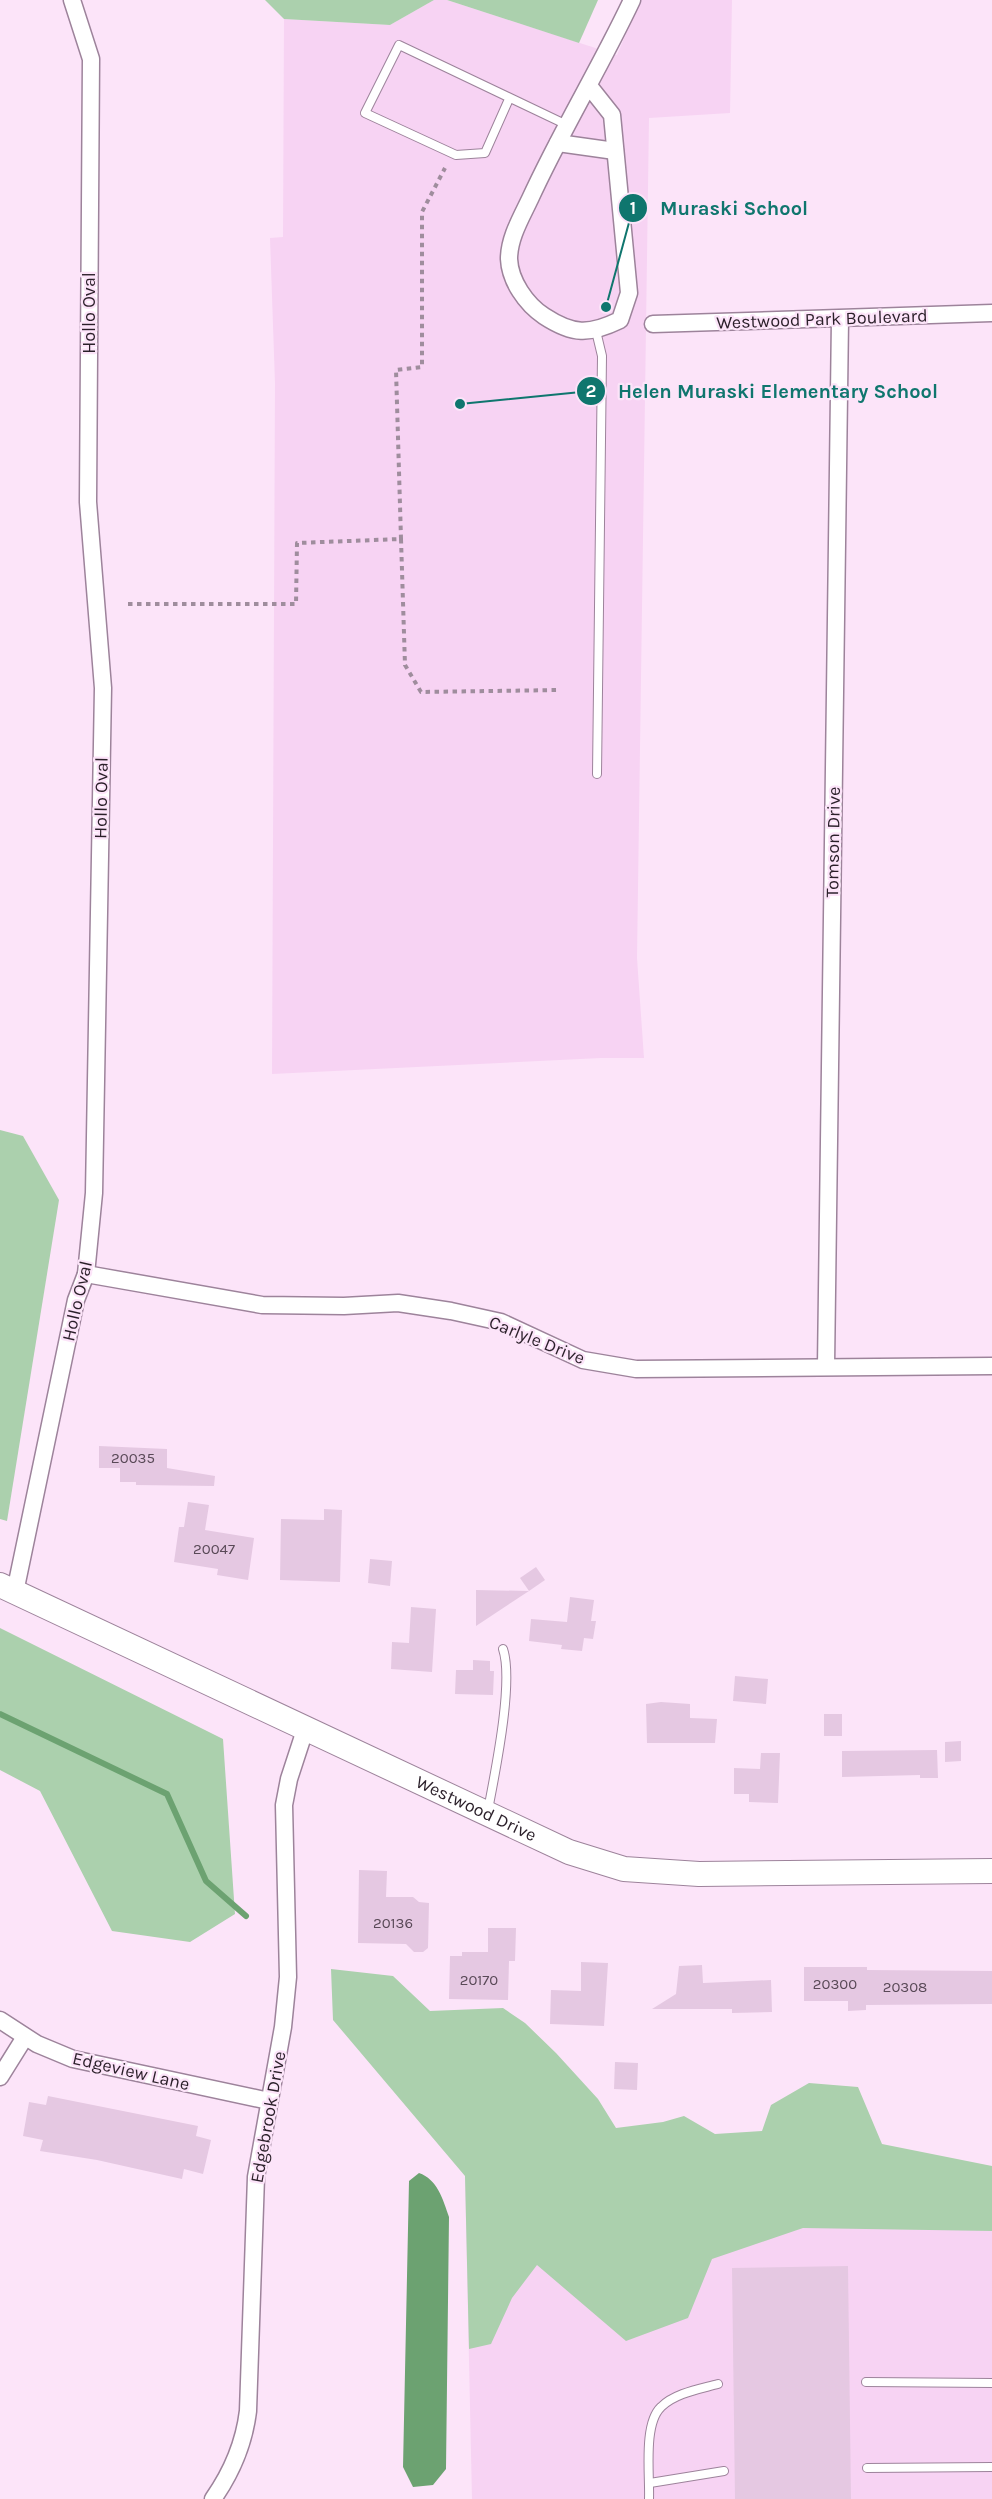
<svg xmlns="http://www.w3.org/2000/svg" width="992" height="2499" font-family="Karla,sans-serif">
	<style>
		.built { fill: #f7d3f3 }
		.green { fill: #abd0ad }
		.water { fill: #6ca271 }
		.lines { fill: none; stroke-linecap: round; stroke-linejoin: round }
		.stream { stroke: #6ca271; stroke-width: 6 }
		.building { fill: #e5c8e2 }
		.lane-casing { stroke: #9d839b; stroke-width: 10 }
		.street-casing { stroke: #9d839b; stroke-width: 19 }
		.secondary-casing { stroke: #9d839b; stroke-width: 26 }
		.path { stroke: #9f8d9d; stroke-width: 4; stroke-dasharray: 4.5 4.5; stroke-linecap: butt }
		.lane { stroke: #fff; stroke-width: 8 }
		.street { stroke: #fff; stroke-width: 16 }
		.secondary { stroke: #fff; stroke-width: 24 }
		.labels { text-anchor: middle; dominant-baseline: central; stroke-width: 4.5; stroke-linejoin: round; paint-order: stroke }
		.number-label { font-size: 15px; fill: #594957 }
		.street-label { font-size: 18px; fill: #2a1f29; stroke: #fce4f9 }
		.leader { fill: none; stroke: #0f766e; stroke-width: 2 }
		.callout-dot { fill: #0f766e; stroke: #fce4f9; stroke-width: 2 }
		.mark-label { font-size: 18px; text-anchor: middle; font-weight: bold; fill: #fff }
		.callout-label { font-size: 20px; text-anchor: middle; font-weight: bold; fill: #0f766e; stroke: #fce4f9; stroke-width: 4.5; stroke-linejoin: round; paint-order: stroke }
	</style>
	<rect width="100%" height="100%" fill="#fce4f9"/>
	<g class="built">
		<path d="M434,0H447L617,55L640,0H732L730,113L649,118L637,958L644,1058H601L272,1074L275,383L270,238L283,237L284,19L390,25Z"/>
		<path d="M465,2176L992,2189V2499H472Z"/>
	</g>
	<g class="green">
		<path d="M265,0H434L390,25L284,19Z"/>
		<path d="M447,0H598L579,43Z"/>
		<path d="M0,1130L23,1136L59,1200L7,1521L0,1519Z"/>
		<path d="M0,1628L223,1739L235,1914L190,1942L112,1931L40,1791L0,1770Z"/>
		<path d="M331,1969L393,1976L430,2011L503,2008L525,2023L556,2053L598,2099L616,2128L663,2122L684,2116L715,2134L762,2131L771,2105L809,2083L858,2087L882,2144L992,2166V2231L803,2228L712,2259L688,2318L626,2341L537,2265L512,2298L491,2344L469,2349L465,2176L333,2020Z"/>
	</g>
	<path class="water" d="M419,2173C437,2179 443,2199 449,2217L446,2469L433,2485L413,2487L403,2467L409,2181Z"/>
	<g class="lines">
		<path class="stream" d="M0,1714L167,1794L206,1881L246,1916"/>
	</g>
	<g class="building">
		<path d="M99,1446L167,1449V1468L215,1476L214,1486L136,1485V1482H120V1468H99Z"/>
		<path d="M188,1502L209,1505L205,1530L254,1538L248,1580L217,1575L218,1569L174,1562L179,1527H184Z"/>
		<path d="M324,1509L342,1510L340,1582L280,1580L281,1519L324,1520Z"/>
		<path d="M370,1559L392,1561L390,1586L368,1583Z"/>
		<path d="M536,1567L545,1580L529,1591L520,1578Z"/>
		<path d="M476,1590L529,1591L476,1626Z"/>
		<path d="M570,1597L594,1600L591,1621H596L593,1639L584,1638L582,1651L561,1649L562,1645L529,1641L531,1619L567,1622Z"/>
		<path d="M411,1607L436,1609L432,1672L391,1669L392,1642L409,1643Z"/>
		<path d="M473,1660L490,1661V1671H494L493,1695L455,1694L456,1670H473Z"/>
		<path d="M735,1676L768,1679L766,1704L733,1701Z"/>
		<path d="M661,1702L690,1704V1718L717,1719L715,1743H647L646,1704Z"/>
		<rect x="824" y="1714" width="18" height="22"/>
		<path d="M961,1741V1761L945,1762V1742Z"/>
		<path d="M937,1750L938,1778H920V1775L842,1777V1751Z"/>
		<path d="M761,1753H780L778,1803L749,1802V1794H734V1768L760,1769Z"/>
		<path d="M359,1870L387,1871L386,1897H413L419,1902L429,1903L428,1948L423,1952H414L406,1944L358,1943Z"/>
		<path d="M488,1928H516L515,1961H509L508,2000L449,1999L450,1956H462V1952H488Z"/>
		<path d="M581,1962L608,1963L604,2026L550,2024L551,1990L581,1991Z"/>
		<path d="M702,1965L703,1983L771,1980L772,2012L732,2013V2009H652L676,1994L679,1966Z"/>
		<path d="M804,1967H867V1970L992,1971V2004L866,2005V2010L848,2011V2001H804Z"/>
		<path d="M615,2062L638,2063L637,2090L614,2089Z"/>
		<path d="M48,2096L198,2126L196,2136L211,2140L203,2174L184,2169L182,2179L97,2160L40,2151L43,2140L23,2136L29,2102L46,2105Z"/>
		<path d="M848,2266L851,2499H735L732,2268Z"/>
	</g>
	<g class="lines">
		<g class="lane-casing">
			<g id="lane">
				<path d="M509,99L485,153L456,155L365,113L399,45L567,125"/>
				<path d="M596,331L602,356L597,774"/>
				<path d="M488,1810C495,1773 514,1682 503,1649"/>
				<path d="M866,2382L992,2383"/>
				<path d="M867,2468L992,2467"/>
				<path d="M650,2483L724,2471"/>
				<path d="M649,2499C650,2475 643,2424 661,2407C675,2393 700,2389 718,2384"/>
			</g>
		</g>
		<g class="street-casing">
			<g id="street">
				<path d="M589,86L612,115L629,293L620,320C589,335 573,335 544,316C526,304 510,281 509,259C509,238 521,218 530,199C561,131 600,68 632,0"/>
				<path d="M558,143L615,151"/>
				<path d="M653,324L992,313"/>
				<path d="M86,1274L262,1305L344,1306L398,1303L451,1311L501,1322L583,1360L636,1369L992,1366"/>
				<path d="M826,1366L840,319"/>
				<path d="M15,1592L76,1300L86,1274L94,1193L103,688L88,502L91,59L72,0"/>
				<path d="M0,2020L37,2044L73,2059L269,2101"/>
				<path d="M0,2077L25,2037"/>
				<path d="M213,2499C232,2472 244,2444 248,2411L256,2177L283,2027L288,1977L284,1805L289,1779L305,1730"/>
			</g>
		</g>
		<g class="secondary-casing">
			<g id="secondary">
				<path id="s1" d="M0,1585L569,1852L624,1869L699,1874L992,1871"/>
			</g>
		</g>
		<g class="path">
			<path d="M401,539L405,665L421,692L560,690"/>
			<path d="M128,604H296L297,543L401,539L396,370L422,367V212L445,168"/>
		</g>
		<use href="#lane" class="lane"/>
		<use href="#street" class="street"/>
		<use href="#secondary" class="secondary"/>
	</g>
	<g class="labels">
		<g class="number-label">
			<text x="133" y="1458">20035</text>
			<text x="214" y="1549">20047</text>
			<text x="393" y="1923">20136</text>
			<text x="479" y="1980">20170</text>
			<text x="835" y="1984">20300</text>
			<text x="905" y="1987">20308</text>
		</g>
		<g class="street-label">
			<text transform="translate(89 313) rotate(-90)">Hollo Oval</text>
			<text transform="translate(822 319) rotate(-2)">Westwood Park Boulevard</text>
			<text transform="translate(101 798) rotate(-89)">Hollo Oval</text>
			<text transform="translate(833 842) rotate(-89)">Tomson Drive</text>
			<text transform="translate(77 1301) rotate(-77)">Hollo Oval</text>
			<text transform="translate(537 1340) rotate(22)">Carlyle Drive</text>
			<text stroke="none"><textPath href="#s1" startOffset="526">Westwood Drive</textPath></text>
			<text transform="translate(131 2071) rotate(13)">Edgeview Lane</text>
			<text transform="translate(268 2117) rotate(-80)">Edgebrook Drive</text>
		</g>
	</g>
	<path class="leader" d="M606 307L633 208M460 404L591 391"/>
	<g class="callout-dot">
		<circle cx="606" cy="307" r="6"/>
		<circle cx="460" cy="404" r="6"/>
		<circle cx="633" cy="208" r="15"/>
		<circle cx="591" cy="391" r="15"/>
	</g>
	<g class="mark-label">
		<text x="633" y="214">1</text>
		<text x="591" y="397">2</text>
	</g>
	<g class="callout-label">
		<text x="734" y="215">Muraski School</text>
		<text x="778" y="398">Helen Muraski Elementary School</text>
	</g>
</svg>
